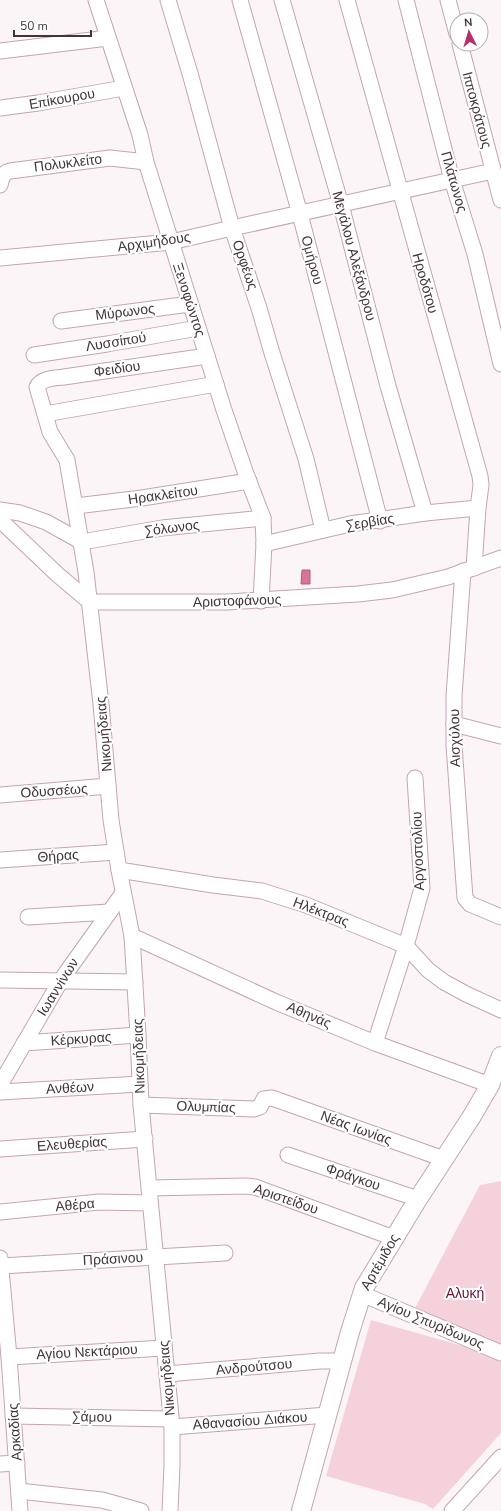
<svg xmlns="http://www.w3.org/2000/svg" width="501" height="1511" font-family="'Nunito Sans',sans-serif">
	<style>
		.green { fill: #f5d1db }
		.water { fill: #d87596; stroke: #ab627a }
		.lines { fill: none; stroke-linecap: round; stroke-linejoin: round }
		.minor-casing { stroke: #c4a5ad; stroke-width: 17 }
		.major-casing { stroke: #c4a5ad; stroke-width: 20 }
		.minor { stroke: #fff; stroke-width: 15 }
		.major { stroke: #fff; stroke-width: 18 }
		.labels { text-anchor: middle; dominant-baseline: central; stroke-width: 4; stroke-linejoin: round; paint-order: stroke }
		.street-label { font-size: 14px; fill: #423538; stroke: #fff }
		.park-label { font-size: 14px; fill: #690f38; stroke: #fff }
	</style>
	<rect width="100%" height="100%" fill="#fcf5f7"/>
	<g class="green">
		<path d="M501,1181V1348L414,1310L480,1185Z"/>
		<path d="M371,1320L470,1348L501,1359V1433L433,1509L425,1504L326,1476Z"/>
	</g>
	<path class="water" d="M302,570H310V584H301Z"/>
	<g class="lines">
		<g class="minor-casing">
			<g id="minor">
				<path d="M96,0L140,135L146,162L224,410L246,474L263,518L264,544L261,601"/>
				<path d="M168,0L191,77L232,228L259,308L272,353L306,459L323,530"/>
				<path d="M240,0L300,214L380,521"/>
				<path d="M282,0L341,205L388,386L425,513"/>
				<path d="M347,0L480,476L481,485L478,508L474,568"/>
				<path d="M406,0L452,180L475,254L501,364"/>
				<path d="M448,0L457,34"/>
				<path d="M460,44L501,200"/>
				<path d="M0,51L108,38"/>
				<path d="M0,108L38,103L124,88"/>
				<path d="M0,185C2,178 2,173 10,171L110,158L146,162"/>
				<path d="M0,258L171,242L232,228L493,171"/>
				<path d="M61,321L190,304"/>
				<path d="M34,355L107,344L198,328"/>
				<path d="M45,414L216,384"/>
				<path d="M76,506L142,498L249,481"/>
				<path d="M0,510L20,513L46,522L82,542L162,528L263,518"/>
				<path d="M0,520L58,575L90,602H227L358,594L392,590L448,577L501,558"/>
				<path d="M264,544L350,524L425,513L478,508"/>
				<path d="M463,571L454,696V745L465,898L470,904L501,917"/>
				<path d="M454,724L501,736"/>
				<path d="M0,795L108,786"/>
				<path d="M0,860L116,852"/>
				<path d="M119,870L213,885L262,891L306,905L406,946L428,970L444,982L466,994L501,1010"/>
				<path d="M28,917L109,912"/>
				<path d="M132,936L276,1002L375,1043L490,1085"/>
				<path d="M0,980L135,982"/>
				<path d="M24,1043L138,1035"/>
				<path d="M375,1043L406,946L422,888L415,778"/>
				<path d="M0,1085L61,980L123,893"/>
				<path d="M0,1092L140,1084"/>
				<path d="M141,1105L254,1109L260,1107L264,1099L272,1098L444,1159"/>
				<path d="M0,1149L145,1139"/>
				<path d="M288,1155L418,1199"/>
				<path d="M150,1188L246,1186L255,1187L394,1238"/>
				<path d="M0,1212L99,1202L150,1203"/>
				<path d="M0,1258L9,1357L20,1511"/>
				<path d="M1,1266L225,1253"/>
				<path d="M362,1294L501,1353"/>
				<path d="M9,1357L164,1348"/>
				<path d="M167,1374L320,1361H342"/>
				<path d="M13,1416L171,1419"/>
				<path d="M172,1427L327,1415"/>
				<path d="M0,1464L17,1463"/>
				<path d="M19,1491L102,1500L141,1511"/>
				<path d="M170,1511L172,1466V1427L141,1105L138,1035L132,936L119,870L111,820L101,704L86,572L67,460L50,432L37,387C41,378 56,378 64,377L207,356"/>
				<path d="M452,1511L501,1457"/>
			</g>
		</g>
		<g class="major-casing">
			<path id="major" d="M301,1511L350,1332L364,1288L418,1199L472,1116L490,1085L501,1056"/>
		</g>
		<use href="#minor" class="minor"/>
		<use href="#major" class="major"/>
	</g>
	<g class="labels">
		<g class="street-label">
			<text transform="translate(62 99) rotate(-10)">Επίκουρου</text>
			<text transform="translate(477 110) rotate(75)">Ιπποκράτους</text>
			<text transform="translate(68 163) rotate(-7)">Πολυκλείτο</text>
			<text transform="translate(454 182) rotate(74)">Πλάτωνος</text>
			<text transform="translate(154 242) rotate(-8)">Αρχιμήδους</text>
			<text transform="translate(354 256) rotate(75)">Μεγάλου Αλεξάνδρου</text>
			<text transform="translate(312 260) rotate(75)">Ομήρου</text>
			<text transform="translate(245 265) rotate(71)">Ορφέως</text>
			<text transform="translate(425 283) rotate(74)">Ηροδότου</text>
			<text transform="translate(189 300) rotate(72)">Ξενοφώντος</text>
			<text transform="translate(125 312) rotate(-7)">Μύρωνος</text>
			<text transform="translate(116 342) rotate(-9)">Λυσσίπού</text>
			<text transform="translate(117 369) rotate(-8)">Φειδίου</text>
			<text transform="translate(163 495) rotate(-8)">Ηρακλείτου</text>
			<text transform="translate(370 522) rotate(-9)">Σερβίας</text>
			<text transform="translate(172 528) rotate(-7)">Σόλωνος</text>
			<text transform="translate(237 601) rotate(-2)">Αριστοφάνους</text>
			<text transform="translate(104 734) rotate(-95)">Νικομήδειας</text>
			<text transform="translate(455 738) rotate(-91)">Αισχύλου</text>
			<text transform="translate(54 791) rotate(-4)">Οδυσσέως</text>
			<text transform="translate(418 851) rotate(-92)">Αργοστολίου</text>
			<text transform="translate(58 856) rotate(-4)">Θήρας</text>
			<text transform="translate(321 912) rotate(21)">Ηλέκτρας</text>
			<text transform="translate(58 987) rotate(-58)">Ιωαννίνων</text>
			<text transform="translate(309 1015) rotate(23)">Αθηνάς</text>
			<text transform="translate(81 1039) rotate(-4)">Κέρκυρας</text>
			<text transform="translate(139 1056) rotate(-92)">Νικομήδειας</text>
			<text transform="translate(70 1088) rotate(-3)">Ανθέων</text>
			<text transform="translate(206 1107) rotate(2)">Ολυμπίας</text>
			<text transform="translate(356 1128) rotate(20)">Νέας Ιωνίας</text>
			<text transform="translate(72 1144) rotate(-4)">Ελευθερίας</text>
			<text transform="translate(353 1177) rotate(19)">Φράγκου</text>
			<text transform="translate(286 1199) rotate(19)">Αριστείδου</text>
			<text transform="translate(75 1205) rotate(-5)">Αθέρα</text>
			<text transform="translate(113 1259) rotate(-3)">Πράσινου</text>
			<text transform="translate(380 1262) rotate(-60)">Αρτέμιδος</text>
			<text transform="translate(431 1323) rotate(23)">Αγίου Σπυρίδωνος</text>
			<text transform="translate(87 1352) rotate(-3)">Αγίου Νεκτάριου</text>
			<text transform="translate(254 1367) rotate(-5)">Ανδρούτσου</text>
			<text transform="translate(167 1378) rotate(-95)">Νικομήδειας</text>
			<text transform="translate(92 1417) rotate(1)">Σάμου</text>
			<text transform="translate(250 1421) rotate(-4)">Αθανασίου Διάκου</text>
			<text transform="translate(15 1432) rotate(-94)">Αρκαδίας</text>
		</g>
		<g class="park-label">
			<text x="465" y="1293">Αλυκή</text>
		</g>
	</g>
	<g transform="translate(469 32) rotate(355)"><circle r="19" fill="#ffffff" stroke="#b3aeaf"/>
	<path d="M0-3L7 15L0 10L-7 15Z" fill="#b82e6a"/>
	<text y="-6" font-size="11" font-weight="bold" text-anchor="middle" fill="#423538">N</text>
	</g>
	<path d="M14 30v6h77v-6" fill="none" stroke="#423538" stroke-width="2"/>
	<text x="20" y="30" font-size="12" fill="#423538" stroke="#ffffff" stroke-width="3" paint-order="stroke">50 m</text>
</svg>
